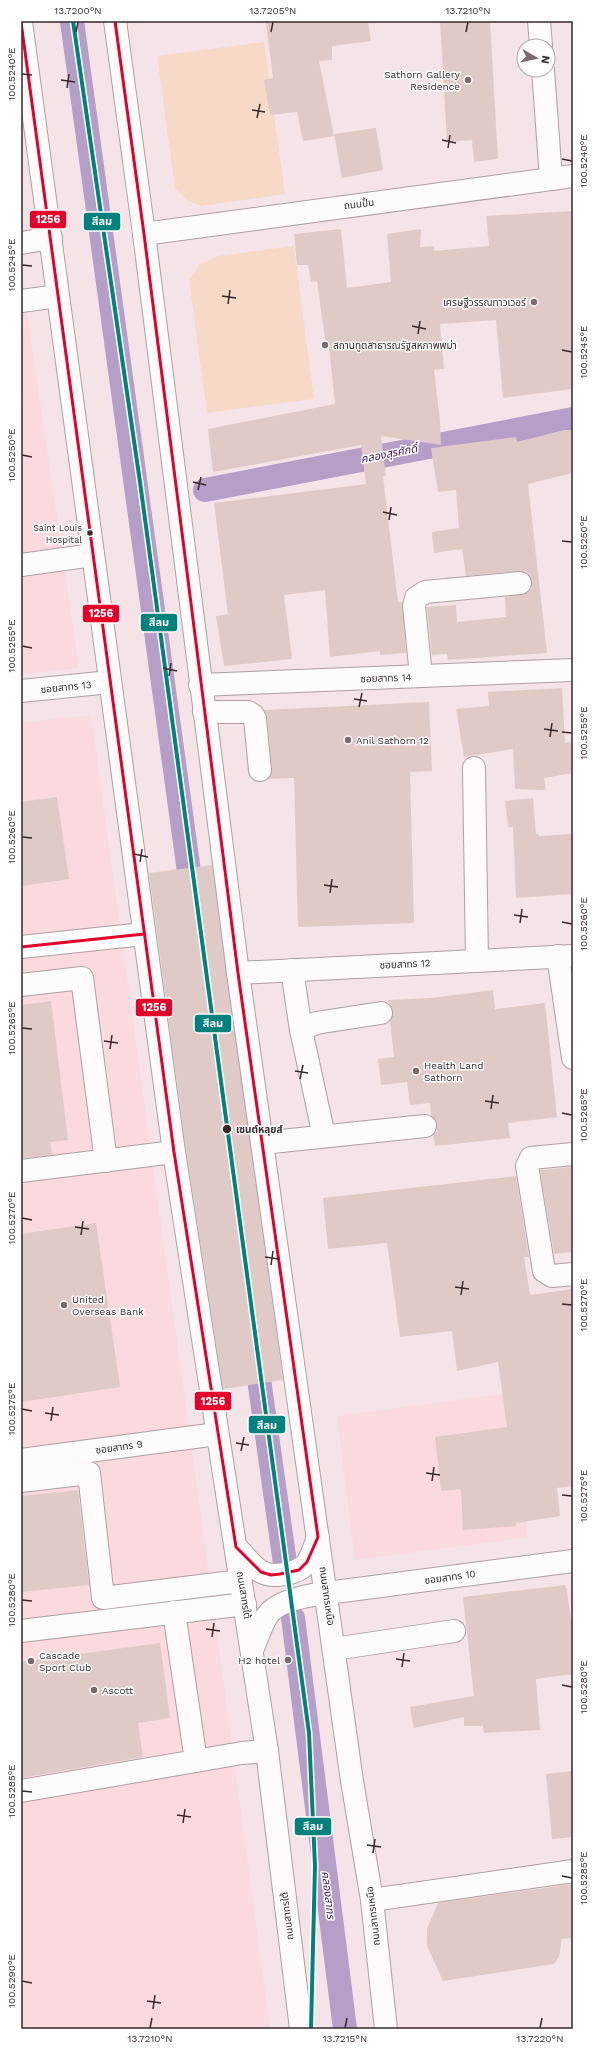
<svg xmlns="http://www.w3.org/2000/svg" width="594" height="2050" font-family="'Work Sans','Noto Sans Thai',sans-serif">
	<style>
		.built { fill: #fad9df }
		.green { fill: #f6d9c6 }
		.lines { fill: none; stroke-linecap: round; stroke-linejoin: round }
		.canal { stroke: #b59ec8; stroke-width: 24 }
		.building { fill: #dfcac7 }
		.minor-casing { stroke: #ad9fa2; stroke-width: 24 }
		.major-casing { stroke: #ad9fa2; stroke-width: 24 }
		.minor { stroke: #fefbfb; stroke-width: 22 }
		.major { stroke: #fefbfb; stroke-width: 22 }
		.bus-1-casing { stroke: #fff; stroke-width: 6 }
		.bus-1 { stroke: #e4002b; stroke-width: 3 }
		.metro-1-casing { stroke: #fff; stroke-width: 7 }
		.metro-1 { stroke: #02817d; stroke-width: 4 }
		.ticks { fill: none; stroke: #38292c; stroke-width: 1.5 }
		.poi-dot { fill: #7a6a6d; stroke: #fff; stroke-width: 1.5 }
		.bus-dot { fill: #38292c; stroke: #fff; stroke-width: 1.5 }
		.labels { text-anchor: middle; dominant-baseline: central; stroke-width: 3; stroke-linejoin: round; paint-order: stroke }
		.bus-label { font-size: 9px; fill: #38292c; stroke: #fff; text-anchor: end }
		.poi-label { font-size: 10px; fill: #38292c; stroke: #fff; text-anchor: start }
		.street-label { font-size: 10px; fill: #38292c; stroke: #fff }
		.stop-label { font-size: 10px; font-weight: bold; fill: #38292c; stroke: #fff; text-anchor: start }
		.water-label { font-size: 11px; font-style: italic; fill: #3a145a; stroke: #fff }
		.line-badge { stroke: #fff; stroke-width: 1.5 }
		.badge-label { font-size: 11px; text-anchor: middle; font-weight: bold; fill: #fff }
		.neatline { fill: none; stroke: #38292c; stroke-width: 1.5 }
		.ticks-label { font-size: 10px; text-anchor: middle; fill: #38292c }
	</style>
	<rect width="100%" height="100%" fill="#f5e4e7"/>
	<g class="built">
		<path d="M21,272L79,668L21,674Z"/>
		<path d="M91,715L216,1625L270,2029H21V723Z"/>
		<path d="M509,1393L528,1537L355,1560L337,1416Z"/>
	</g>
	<g class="green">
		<path d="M264,42L285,194L201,206L187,200L175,188L157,56Z"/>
		<path d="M294,246L314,399L207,413L189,280L199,265L218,256Z"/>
	</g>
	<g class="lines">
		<g class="canal">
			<path d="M72,21L193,901"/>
			<path d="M205,490L573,419"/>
			<path d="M255,1351L285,1563"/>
			<path d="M293,1618L345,2029"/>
		</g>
	</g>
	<g class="building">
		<path d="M291,21H368L371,41L332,46V60L319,61L334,136L303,141L297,112L270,115L264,80L273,78L266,23Z"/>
		<path d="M440,21H490L498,159L474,162L472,140L447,142Z"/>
		<path d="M376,128L383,170L342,178L334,134Z"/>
		<path d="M573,211V389L503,398L496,320L440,324L444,369L434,370L440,420L441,445L381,436L386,476H383L398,602H402L406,653L380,655V651L330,657L325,590L284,595L292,659L224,666L216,616L228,614L214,503L366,484L361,445L213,472L208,429L335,404L329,347H326L317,281L311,282L308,265H297L294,234L341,229L347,288L391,282L387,234L421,229L420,247L434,246V251L489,246L486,216Z"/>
		<path d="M564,430H573V473L528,484L547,653L448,660L447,654L432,655L427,607L456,605L457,622L506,617L505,597L527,593L531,589L532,582L530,575L526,572L519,571L466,576L462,549L434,553L432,532L459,528L456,490L438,492L431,448L516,437L517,442Z"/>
		<path d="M562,688L565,743L573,742V773L544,778L546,790L515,789L513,749L464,757L456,709L489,706L488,692Z"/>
		<path d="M429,702L432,771L410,772L414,923L298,927L294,778L268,779L272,769L267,718L264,710Z"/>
		<path d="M57,797L69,879L21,886V802Z"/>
		<path d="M533,798L536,834H539V836L573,834V894L516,898L513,827H508L505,801Z"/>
		<path d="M212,865L283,1380L223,1389L186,1150L149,873Z"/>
		<path d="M493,990L495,1009L545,1003L557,1117L508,1123L510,1138L435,1146L433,1135L437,1131V1124L431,1115L430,1103L410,1105L407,1082L381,1085L378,1059L394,1057L390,1021L393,1011L388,1000L431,998Z"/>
		<path d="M51,1001L68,1140L50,1142L52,1155L21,1158V1005Z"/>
		<path d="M573,1167V1252L554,1254L540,1170Z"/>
		<path d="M516,1176L529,1257H524L530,1295L573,1289V1486L557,1488L560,1516L516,1523V1526L463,1530L461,1489L441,1491L435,1437L507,1427L498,1362L457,1371L452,1331L400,1337L387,1243L328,1249L323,1198Z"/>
		<path d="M96,1223L120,1387L21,1402V1234Z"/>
		<path d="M78,1490L89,1585L21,1592V1496Z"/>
		<path d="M566,1585L573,1634V1674L536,1679L540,1730L484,1733L483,1726H464V1717L414,1728L410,1707L474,1696L463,1597Z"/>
		<path d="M160,1643L170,1718L138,1723L143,1757L21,1778V1662Z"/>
		<path d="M573,1771V1837L552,1839L546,1774Z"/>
		<path d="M573,1884V1938L562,1939L559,1957L554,1964L443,1981L427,1946V1929L438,1903Z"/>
	</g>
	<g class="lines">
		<g class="minor-casing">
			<g id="minor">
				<path d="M539,21L541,46"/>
				<path d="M543,70L551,179"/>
				<path d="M144,234L573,176"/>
				<path d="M21,243L51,238"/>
				<path d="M21,301L58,296"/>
				<path d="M21,565L93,555"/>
				<path d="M421,676L414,606L416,598L425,592L520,583"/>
				<path d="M200,685L573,670"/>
				<path d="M21,691L110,682"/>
				<path d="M204,712H248L253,715L255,719L260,770"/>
				<path d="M474,768L477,961"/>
				<path d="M21,947L144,934"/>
				<path d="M558,956L573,1058"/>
				<path d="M292,970L301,1030"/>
				<path d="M238,973L573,956"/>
				<path d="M21,985L82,978L106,1161"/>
				<path d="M324,1136L301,1030L316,1023L381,1013"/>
				<path d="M262,1143L425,1126"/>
				<path d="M573,1154L531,1158L527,1166L544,1271L552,1276L573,1274"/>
				<path d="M21,1171L174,1152"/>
				<path d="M21,1460L217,1434"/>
				<path d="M21,1481L89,1473L103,1598L241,1581"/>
				<path d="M327,1593L573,1561"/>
				<path d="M174,1612L196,1761"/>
				<path d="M21,1631L245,1604"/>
				<path d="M334,1649L454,1631"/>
				<path d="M21,1791L242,1753L267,1751"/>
				<path d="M372,1900L573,1871"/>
			</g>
		</g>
		<g class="major-casing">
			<g id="major">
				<path d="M115,21L144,234L238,973L352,1781L372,1900L386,2029"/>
				<path d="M21,22L174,1152L267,1751L301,2029"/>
				<path d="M236,1547C243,1554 251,1565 260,1571C272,1579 298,1574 307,1563C312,1556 315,1545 318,1537"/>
				<path d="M252,1650C257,1639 261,1626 267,1616C277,1600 310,1595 327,1593"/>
			</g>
		</g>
		<use href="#minor" class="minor"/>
		<use href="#major" class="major"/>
		<g class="bus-1-casing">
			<g id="bus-1">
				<path d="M21,22L174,1152L236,1547L261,1572L271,1575L280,1574L299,1570L307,1562L318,1537L238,973L144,234L115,21"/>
				<path d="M21,947L144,934"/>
			</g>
		</g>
		<use href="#bus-1" class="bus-1"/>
		<g class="metro-1-casing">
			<path id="metro-1" d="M73,21L140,482L309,1733L315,1866L311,2029"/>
		</g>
		<use href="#metro-1" class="metro-1"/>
	</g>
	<path class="ticks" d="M76,32L78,22M271,32L273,22M466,32L468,22M22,74L32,75M61,80L75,82M67,88L69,74M252,110L265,112M257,118L260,104M442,140L456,143M448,148L450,135M562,159L572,161M22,265L32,266M222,296L236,298M228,304L230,290M412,326L426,329M418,334L420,321M562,350L572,352M22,455L32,457M193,482L206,485M198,490L201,477M383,512L397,515M389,520L391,507M562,541L572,542M22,646L32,648M163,668L177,671M169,676L171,663M354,699L367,701M359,707L362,693M544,729L558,731M562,732L572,733M550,737L552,723M22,837L32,838M134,854L148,857M140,862L142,849M324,885L338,887M330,893L332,879M514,915L528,917M562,922L572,924M520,923L522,909M22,1028L32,1029M104,1041L118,1043M110,1049L112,1035M295,1071L308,1073M300,1079L303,1065M485,1101L499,1103M491,1109L493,1095M562,1113L572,1115M22,1218L32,1220M75,1227L89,1229M81,1235L83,1221M265,1257L279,1259M271,1265L273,1251M455,1287L469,1289M461,1295L463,1281M562,1304L572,1305M22,1409L32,1411M45,1413L59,1415M51,1421L53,1407M236,1443L249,1445M241,1451L244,1437M426,1473L440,1475M432,1481L434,1467M562,1495L572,1496M22,1600L32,1601M206,1629L220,1631M212,1637L214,1623M396,1659L410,1661M402,1667L404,1653M562,1685L572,1687M22,1791L32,1792M177,1815L191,1817M183,1823L185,1809M367,1845L381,1847M373,1853L375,1839M562,1876L572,1878M22,1981L32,1983M147,2001L161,2003M153,2009L155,1995M150,2028L152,2018M345,2028L347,2018M540,2028L542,2018"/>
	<g class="poi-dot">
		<circle cx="468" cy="80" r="4"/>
		<circle cx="534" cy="302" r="4"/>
		<circle cx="325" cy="345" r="4"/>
		<circle cx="348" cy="740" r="4"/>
		<circle cx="416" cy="1071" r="4"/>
		<circle cx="64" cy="1305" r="4"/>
		<circle cx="288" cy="1660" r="4"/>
		<circle cx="31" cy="1661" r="4"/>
		<circle cx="94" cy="1690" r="4"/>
	</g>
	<g class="bus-dot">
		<circle cx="90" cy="533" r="3.5"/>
		<circle cx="227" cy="1129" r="5"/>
	</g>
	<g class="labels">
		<g class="bus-label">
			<text x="82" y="528">Saint Louis<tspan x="82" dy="12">Hospital</tspan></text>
		</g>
		<g class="poi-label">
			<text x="460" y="74" text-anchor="end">Sathorn Gallery<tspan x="460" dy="12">Residence</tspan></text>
			<text x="526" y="302" text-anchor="end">เศรษฐีวรรณทาวเวอร์</text>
			<text x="333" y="345">สถานทูตสาธารณรัฐสหภาพพม่า</text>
			<text x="356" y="740">Anil Sathorn 12</text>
			<text x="424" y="1065">Health Land<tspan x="424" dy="12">Sathorn</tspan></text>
			<text x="72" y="1299">United<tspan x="72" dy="12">Overseas Bank</tspan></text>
			<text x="39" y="1655">Cascade<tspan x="39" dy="12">Sport Club</tspan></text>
			<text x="280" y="1660" text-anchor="end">H2 hotel</text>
			<text x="102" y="1690">Ascott</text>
		</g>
		<g class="street-label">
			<text transform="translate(359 204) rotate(-7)">ถนนปั้น</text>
			<text transform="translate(386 678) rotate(-2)">ซอยสาทร 14</text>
			<text transform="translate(66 687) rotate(-6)">ซอยสาทร 13</text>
			<text transform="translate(405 964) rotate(-3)">ซอยสาทร 12</text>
			<text transform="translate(119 1447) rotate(-8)">ซอยสาทร 9</text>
			<text transform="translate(450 1577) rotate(-8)">ซอยสาทร 10</text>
			<text transform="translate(244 1595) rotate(81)">ถนนสาทรใต้</text>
			<text transform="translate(327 1596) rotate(82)">ถนนสาทรเหนือ</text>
			<text transform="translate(287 1916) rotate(-97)">ถนนสาทรใต้</text>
			<text transform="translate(373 1916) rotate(-97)">ถนนสาทรเหนือ</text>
		</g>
		<g class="stop-label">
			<text x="236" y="1129">เซนต์หลุยส์</text>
		</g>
		<g class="water-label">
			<text transform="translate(389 454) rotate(-11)">คลองสุรศักดิ์</text>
			<text transform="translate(328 1895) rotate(83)">คลองสาทร</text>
		</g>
	</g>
	<g class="line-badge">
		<rect x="29" y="210" width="38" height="19" rx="4" fill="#e4002b"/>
		<rect x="83" y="212" width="38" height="19" rx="4" fill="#02817d"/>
		<rect x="82" y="604" width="38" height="19" rx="4" fill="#e4002b"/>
		<rect x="140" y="613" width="38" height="19" rx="4" fill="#02817d"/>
		<rect x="135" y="998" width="38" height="19" rx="4" fill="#e4002b"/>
		<rect x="194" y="1014" width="38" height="19" rx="4" fill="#02817d"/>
		<rect x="194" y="1391" width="38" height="20" rx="4" fill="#e4002b"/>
		<rect x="248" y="1415" width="38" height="19" rx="4" fill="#02817d"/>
		<rect x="294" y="1817" width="38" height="19" rx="4" fill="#02817d"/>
	</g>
	<g class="badge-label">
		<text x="48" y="223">1256</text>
		<text x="102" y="225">สีลม</text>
		<text x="101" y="617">1256</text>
		<text x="159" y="626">สีลม</text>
		<text x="154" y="1011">1256</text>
		<text x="213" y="1027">สีลม</text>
		<text x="213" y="1405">1256</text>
		<text x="267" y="1429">สีลม</text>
		<text x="313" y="1830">สีลม</text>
	</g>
	<rect width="594" height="2050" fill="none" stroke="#ffffff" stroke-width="44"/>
	<g transform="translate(536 58) rotate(99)"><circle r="19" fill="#ffffff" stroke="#afa9ab"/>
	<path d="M0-3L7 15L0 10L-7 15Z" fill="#7a6a6d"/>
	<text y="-6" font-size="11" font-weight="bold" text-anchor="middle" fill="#38292c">N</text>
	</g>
	<rect x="22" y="22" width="550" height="2006" class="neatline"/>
	<g class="ticks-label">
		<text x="78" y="14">13.7200°N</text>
		<text x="273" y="14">13.7205°N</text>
		<text x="468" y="14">13.7210°N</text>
		<text transform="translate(11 74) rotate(-90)" y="4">100.5240°E</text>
		<text transform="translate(583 161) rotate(-90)" y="4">100.5240°E</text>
		<text transform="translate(11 265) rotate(-90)" y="4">100.5245°E</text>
		<text transform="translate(583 352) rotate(-90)" y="4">100.5245°E</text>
		<text transform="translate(11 455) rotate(-90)" y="4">100.5250°E</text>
		<text transform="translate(583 542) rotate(-90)" y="4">100.5250°E</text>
		<text transform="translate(11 646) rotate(-90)" y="4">100.5255°E</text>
		<text transform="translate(583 733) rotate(-90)" y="4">100.5255°E</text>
		<text transform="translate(11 837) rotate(-90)" y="4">100.5260°E</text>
		<text transform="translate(583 924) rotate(-90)" y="4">100.5260°E</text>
		<text transform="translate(11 1028) rotate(-90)" y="4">100.5265°E</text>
		<text transform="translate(583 1115) rotate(-90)" y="4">100.5265°E</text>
		<text transform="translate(11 1218) rotate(-90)" y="4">100.5270°E</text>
		<text transform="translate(583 1305) rotate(-90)" y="4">100.5270°E</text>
		<text transform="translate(11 1409) rotate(-90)" y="4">100.5275°E</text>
		<text transform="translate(583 1496) rotate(-90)" y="4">100.5275°E</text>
		<text transform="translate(11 1600) rotate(-90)" y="4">100.5280°E</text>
		<text transform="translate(583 1687) rotate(-90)" y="4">100.5280°E</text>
		<text transform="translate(11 1791) rotate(-90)" y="4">100.5285°E</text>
		<text transform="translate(583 1878) rotate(-90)" y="4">100.5285°E</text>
		<text transform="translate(11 1981) rotate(-90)" y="4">100.5290°E</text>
		<text x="150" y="2042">13.7210°N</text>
		<text x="345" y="2042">13.7215°N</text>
		<text x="540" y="2042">13.7220°N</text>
	</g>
</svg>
